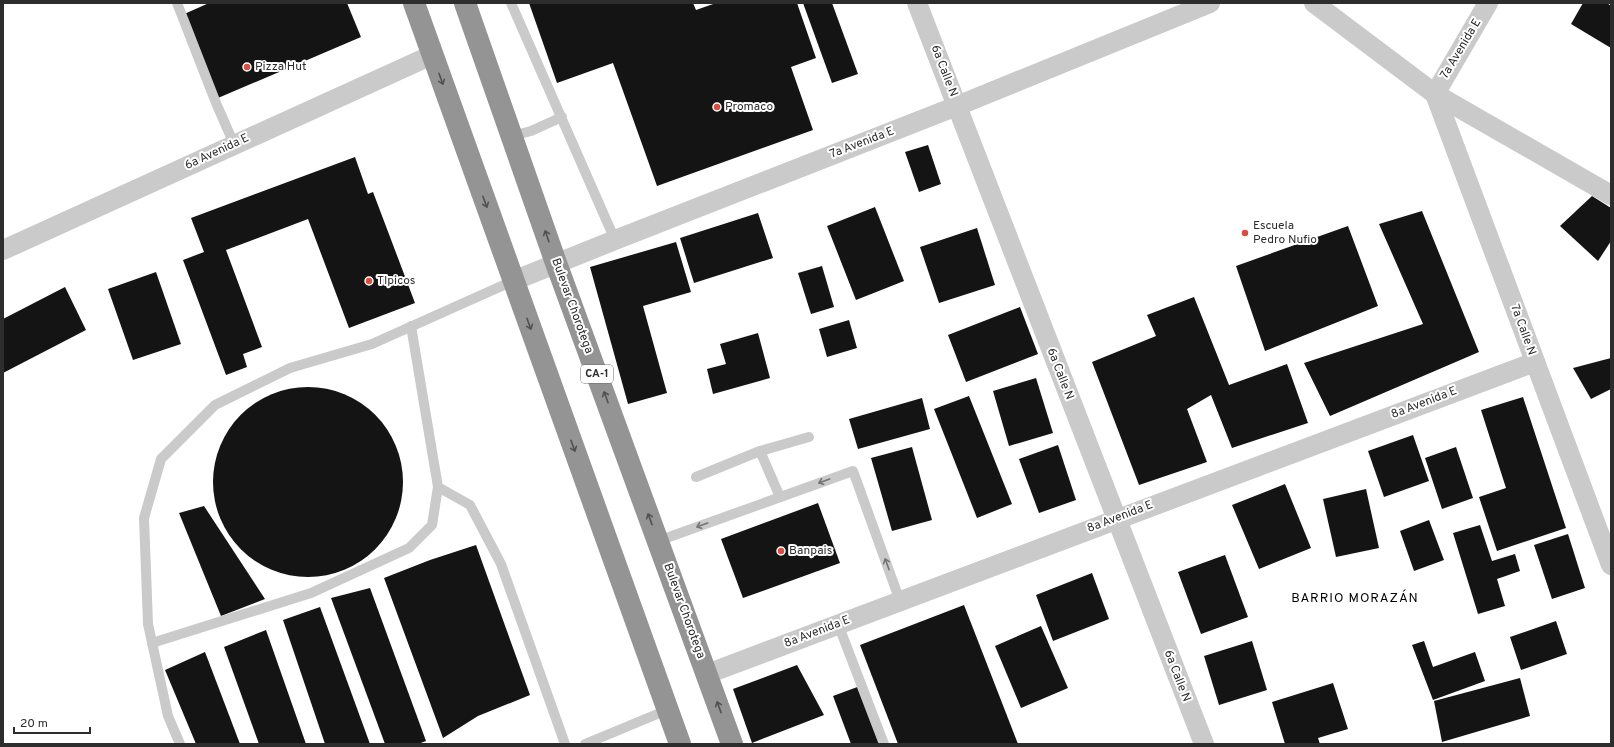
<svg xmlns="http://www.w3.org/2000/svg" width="1614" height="747" font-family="Overpass,sans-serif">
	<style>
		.building { fill: #141414 }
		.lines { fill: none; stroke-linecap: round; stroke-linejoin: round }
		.lane { stroke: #cacaca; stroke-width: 10 }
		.street { stroke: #cacaca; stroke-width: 20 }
		.highway { stroke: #949494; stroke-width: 22 }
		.oneway { stroke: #515151 }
		.oneway2 { stroke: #747474 }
		.poi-dot { fill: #d74f3d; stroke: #fff; stroke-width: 1.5 }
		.labels { text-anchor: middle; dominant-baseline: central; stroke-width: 4; stroke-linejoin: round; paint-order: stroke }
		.shield { fill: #fff; stroke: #6c6c6c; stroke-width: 1 }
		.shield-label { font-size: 11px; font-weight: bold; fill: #2d2d2d }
		.street-label { font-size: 12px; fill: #2d2d2d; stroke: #fff }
		.poi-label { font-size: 12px; fill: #2d2d2d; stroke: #fff; text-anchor: start }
		.neighbourhood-label { font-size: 13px; letter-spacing: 1px; fill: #000; stroke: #fff }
	</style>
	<rect width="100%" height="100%" fill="#fff"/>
	<g class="building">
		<path d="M209,3H347L361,37L218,98L182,15Z"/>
		<path d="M529,3H693L696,10L716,3H797L816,58L791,67L813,130L657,186L613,63L557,83Z"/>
		<path d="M803,3H832L858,74L832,83Z"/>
		<path d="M1583,3H1607L1611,6V48L1571,24Z"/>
		<path d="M928,145L941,184L919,192L905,152Z"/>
		<path d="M355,157L368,194L373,192L415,303L349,328L308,219L226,250L262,347L243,354L247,367L226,375L183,260L204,252L191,218Z"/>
		<path d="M1592,196L1611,208V241L1598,261L1560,226Z"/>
		<path d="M875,207L904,281L856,300L827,226Z"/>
		<path d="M1422,211L1479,352L1330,416L1304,363L1423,324L1379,224Z"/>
		<path d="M758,213L773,258L694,283L680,238Z"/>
		<path d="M1348,226L1378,306L1265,351L1236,266Z"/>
		<path d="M977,228L995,285L939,303L920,247Z"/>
		<path d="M676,242L691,292L643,306L667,393L628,404L590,267Z"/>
		<path d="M822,266L834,307L811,314L798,273Z"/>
		<path d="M156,272L181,344L133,360L108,289Z"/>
		<path d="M65,287L86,330L3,373V319Z"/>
		<path d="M1194,297L1229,385L1287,364L1308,423L1232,448L1211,395L1187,409L1207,462L1139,485L1092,362L1156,336L1147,315Z"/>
		<path d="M1020,307L1038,354L966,382L948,335Z"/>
		<path d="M849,320L857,348L827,357L819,329Z"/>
		<path d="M758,333L770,378L713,394L707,369L726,364L720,344Z"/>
		<path d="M1611,358V389L1591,399L1573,368Z"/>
		<path d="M1036,378L1053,433L1009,446L993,391Z"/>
		<circle cx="308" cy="482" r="95"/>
		<path d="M969,396L1012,504L977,518L934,409Z"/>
		<path d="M1523,397L1566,528L1497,551L1479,497L1506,488L1481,410Z"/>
		<path d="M922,398L930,429L858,449L849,419Z"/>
		<path d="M1413,435L1429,481L1384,497L1368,451Z"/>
		<path d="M1058,445L1076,500L1039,513L1019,459Z"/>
		<path d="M912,447L932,520L892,531L871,458Z"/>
		<path d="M1456,447L1473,498L1442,509L1425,458Z"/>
		<path d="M1285,484L1311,548L1259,569L1232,505Z"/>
		<path d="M1366,489L1379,548L1336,557L1323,499Z"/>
		<path d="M818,503L840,563L743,598L721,539Z"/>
		<path d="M204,506L265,599L221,616L179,513Z"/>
		<path d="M1429,520L1444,560L1414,571L1400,531Z"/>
		<path d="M1480,525L1492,561L1515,554L1520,571L1497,579L1505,606L1478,614L1453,533Z"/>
		<path d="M1568,534L1585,588L1552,599L1534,545Z"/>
		<path d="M476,545L530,695L478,716L443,738L384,578L430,560Z"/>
		<path d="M1225,555L1248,617L1201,634L1178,572Z"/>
		<path d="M1092,573L1109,619L1053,641L1036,595Z"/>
		<path d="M370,588L426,741L418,744H385L331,598Z"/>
		<path d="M964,605L1018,744H898L860,645Z"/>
		<path d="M320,607L370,744H325L283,620Z"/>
		<path d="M1556,621L1567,654L1521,670L1510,637Z"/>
		<path d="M1041,626L1068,688L1021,708L995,646Z"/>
		<path d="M266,630L306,744H259L224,647Z"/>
		<path d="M1252,641L1267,690L1219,705L1204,656Z"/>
		<path d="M1424,641L1433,667L1475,652L1485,681L1433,700L1412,645Z"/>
		<path d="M205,652L240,744H196L165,670Z"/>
		<path d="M797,665L824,715L752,743L733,689Z"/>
		<path d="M1520,678L1530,716L1442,742L1434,701Z"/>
		<path d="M1333,683L1348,729L1318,738L1320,744H1285L1272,702Z"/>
		<path d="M860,686L880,744H851L833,696Z"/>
	</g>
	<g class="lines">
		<g class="lane">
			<path d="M177,3L216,103L234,144"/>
			<path d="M511,3L615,240"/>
			<path d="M512,136L531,131L562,117"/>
			<path d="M760,451L780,497"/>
			<path d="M696,477L760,451L809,437"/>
			<path d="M438,487L470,505L501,564L565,744"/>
			<path d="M658,541L853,471L900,601"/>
			<path d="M838,624L884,744"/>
			<path d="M152,643L311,593L409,548L432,525L438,487L411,326"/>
			<path d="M180,744L168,716L148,624L144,518L161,459L215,405L290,368L372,344L513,281"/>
			<path d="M585,744L667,710"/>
		</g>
		<g class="street">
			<path d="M917,3L1204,744"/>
			<path d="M1314,3L1435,94L1611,195"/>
			<path d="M1488,3L1435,94L1611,565"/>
			<path d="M3,250L432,55"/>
			<path d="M513,281L615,240L957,106L1210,3"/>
			<path d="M707,674L1535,362"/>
		</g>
		<g class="highway">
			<path d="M414,3L680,744"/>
			<path d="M465,3L556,263L732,744"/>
		</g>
	</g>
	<defs><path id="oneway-shaft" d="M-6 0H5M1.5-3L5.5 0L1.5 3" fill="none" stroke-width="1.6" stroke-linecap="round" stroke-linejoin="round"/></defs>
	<g class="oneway">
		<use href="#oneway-shaft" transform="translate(441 79) rotate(70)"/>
		<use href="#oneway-shaft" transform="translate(485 202) rotate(70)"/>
		<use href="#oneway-shaft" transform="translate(547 236) rotate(-109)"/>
		<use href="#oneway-shaft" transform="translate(529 324) rotate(70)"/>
		<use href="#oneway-shaft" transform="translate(606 397) rotate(-110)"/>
		<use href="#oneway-shaft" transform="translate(573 446) rotate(70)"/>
		<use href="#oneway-shaft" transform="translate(650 519) rotate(-110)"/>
		<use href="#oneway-shaft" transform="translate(719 707) rotate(-110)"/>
	</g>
	<g class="oneway2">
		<use href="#oneway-shaft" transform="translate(824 481) rotate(160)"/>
		<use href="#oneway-shaft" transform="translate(702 525) rotate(160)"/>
		<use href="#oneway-shaft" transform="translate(887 564) rotate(-110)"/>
	</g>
	<g class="poi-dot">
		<circle cx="247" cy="67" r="4"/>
		<circle cx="717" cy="107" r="4"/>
		<circle cx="1245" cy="233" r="4"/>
		<circle cx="369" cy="281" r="4"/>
		<circle cx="781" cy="551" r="4"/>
	</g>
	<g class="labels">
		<rect class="shield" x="581" y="365" width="32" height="18" rx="3"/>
		<g class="shield-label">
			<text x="597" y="374">CA-1</text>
		</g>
		<g class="street-label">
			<text transform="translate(1461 49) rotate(-59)">7a Avenida E</text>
			<text transform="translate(944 71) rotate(69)">6a Calle N</text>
			<text transform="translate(862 143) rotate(-21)">7a Avenida E</text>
			<text transform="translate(217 152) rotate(-25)">6a Avenida E</text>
			<text transform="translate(572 306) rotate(70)">Bulevar Chorotega</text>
			<text transform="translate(1523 330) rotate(70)">7a Calle N</text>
			<text transform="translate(1060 374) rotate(69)">6a Calle N</text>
			<text transform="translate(1424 403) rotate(-21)">8a Avenida E</text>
			<text transform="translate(1120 517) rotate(-21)">8a Avenida E</text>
			<text transform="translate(684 611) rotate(70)">Bulevar Chorotega</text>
			<text transform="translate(817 632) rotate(-21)">8a Avenida E</text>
			<text transform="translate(1177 676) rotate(69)">6a Calle N</text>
		</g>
		<g class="poi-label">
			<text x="255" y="67">Pizza Hut</text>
			<text x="725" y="107">Promaco</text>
			<text x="1253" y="226">Escuela<tspan x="1253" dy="14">Pedro Nufio</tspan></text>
			<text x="377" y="281">TIpicos</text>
			<text x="789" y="551">Banpais</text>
		</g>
		<g class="neighbourhood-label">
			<text x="1355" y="599">BARRIO MORAZÁN</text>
		</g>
	</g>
	<rect width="1614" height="747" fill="none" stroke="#2d2d2d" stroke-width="8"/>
	<path d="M14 727v6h76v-6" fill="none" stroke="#2d2d2d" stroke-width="2"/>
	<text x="20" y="727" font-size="12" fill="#2d2d2d" stroke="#ffffff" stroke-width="3" paint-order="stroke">20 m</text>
</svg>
